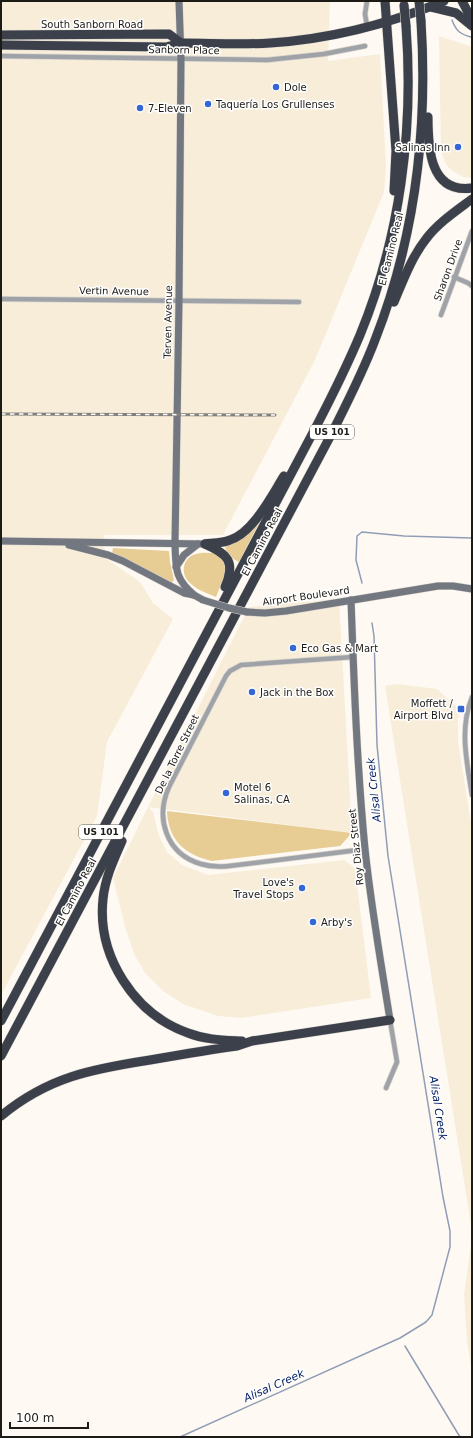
<svg xmlns="http://www.w3.org/2000/svg" width="473" height="1438" font-family="'DejaVu Sans',sans-serif">
	<style>
		.built { fill: #f7edd9 }
		.green { fill: #e7cc94 }
		.lines { fill: none; stroke-linecap: round; stroke-linejoin: round }
		.stream { stroke: #909db6; stroke-width: 1.5 }
		.street-casing { stroke: #dad6d0; stroke-width: 6 }
		.secondary-casing { stroke: #dad6d0; stroke-width: 8 }
		.highway-casing { stroke: #dad6d0; stroke-width: 10 }
		.street { stroke: #9fa2a7; stroke-width: 4.5 }
		.secondary { stroke: #73777f; stroke-width: 7 }
		.highway { stroke: #3b404a; stroke-width: 9 }
		.rail-casing { stroke: #84817c; stroke-width: 3 }
		.rail { stroke: #fff; stroke-width: 1.5; stroke-dasharray: 4.5; stroke-linecap: butt }
		.secondary-bridge-casing { stroke: #dad6d0; stroke-width: 8; stroke-linecap: butt }
		.highway-bridge-casing { stroke: #dad6d0; stroke-width: 10; stroke-linecap: butt }
		.secondary-bridge { stroke: #73777f; stroke-width: 7 }
		.highway-bridge { stroke: #3b404a; stroke-width: 9 }
		.poi-dot { fill: #3566d6; stroke: #fff; stroke-width: 1.5 }
		.labels { text-anchor: middle; dominant-baseline: central; stroke-width: 3; stroke-linejoin: round; paint-order: stroke }
		.shield { fill: #fff; stroke: #615f5c; stroke-width: 1 }
		.shield-label { font-size: 9px; font-weight: bold; fill: #1d1b16 }
		.street-label { font-size: 10px; fill: #1d1b16; stroke: #fff }
		.poi-label { font-size: 10px; fill: #1d1b16; stroke: #fff; text-anchor: start }
		.water-label { font-size: 11px; font-style: italic; fill: #062165; stroke: #fff }
	</style>
	<rect width="100%" height="100%" fill="#fefaf3"/>
	<g class="built">
		<path d="M1,1H330L328,61L380,54L386,166L384,192L315,360L223,535H104L105,558L140,582L153,603L173,619L107,742L97,816L1,995Z"/>
		<path d="M439,36L472,47V178L463,177L456,173L449,168L445,162L441,151Z"/>
		<path d="M339,599L352,833L148,807L153,812L159,836L167,852L182,865L208,875L344,860L355,868L371,998L241,1018L218,1016L183,1004L163,991L145,973L135,956L126,930L113,878L148,807L249,607Z"/>
		<path d="M397,684L437,689L460,710L458,720V742L472,829V1231L385,686Z"/>
		<path d="M472,1237V1374L467,1341L464,1295Z"/>
	</g>
	<g class="green">
		<path d="M261,519L239,562C231,558 226,554 225,546Z"/>
		<path d="M113,548L169,551L170,562L174,580L171,583L112,553Z"/>
		<path d="M215,553L223,558L227,569L216,597C206,593 197,590 189,582C180,573 183,557 196,554C202,552 209,553 215,553Z"/>
		<path d="M167,811L352,833L340,846L212,861C185,855 168,840 167,811Z"/>
	</g>
	<g class="lines">
		<g class="stream">
			<path d="M452,20C456,31 460,34 471,37"/>
			<path d="M362,583L356,560L357,536L362,532L404,536L472,538"/>
			<path d="M405,1346L460,1437"/>
			<path d="M180,1437L400,1338L426,1322L432,1315L450,1247V1231L443,1197L388,856L377,745L374,636L372,623"/>
		</g>
		<g class="street-casing">
			<g id="street">
				<path d="M367,1L365,14L367,26"/>
				<path d="M1,56L267,60L324,54L365,46"/>
				<path d="M454,277L468,283L472,286"/>
				<path d="M1,299L299,302"/>
				<path d="M441,315L472,231"/>
				<path d="M353,657L241,665L230,671L226,676L169,787C155,818 166,854 201,864C211,867 220,867 229,866L366,849"/>
				<path d="M472,697C459,730 467,762 472,795"/>
				<path d="M386,1088L397,1062L390,1020"/>
			</g>
		</g>
		<g class="secondary-casing">
			<g id="secondary">
				<path d="M179,1L181,59L179,301L175,543C176,568 174,578 194,595"/>
				<path d="M1,541L205,544"/>
				<path d="M69,545L108,555L123,561L184,593L194,595L203,600"/>
				<path d="M176,567L184,555L198,544"/>
				<path d="M351,600C354,683 357,766 365,849C371,906 381,963 390,1020"/>
				<path d="M247,612L265,613L286,611L438,586H453L472,589"/>
			</g>
		</g>
		<g class="highway-casing">
			<g id="highway">
				<path d="M385,1L396,151L394,191"/>
				<path d="M462,1L472,20"/>
				<path d="M431,7L456,13L472,26"/>
				<path d="M1,35L169,34L181,43"/>
				<path d="M1,45L166,47L181,43C210,43 240,45 270,43C329,39 389,24 444,1"/>
				<path d="M428,117C428,146 429,194 472,188"/>
				<path d="M394,302C403,281 411,258 426,239C438,223 456,211 472,199"/>
				<path d="M205,544C213,543 223,543 230,540C253,533 272,495 284,476"/>
				<path d="M205,544C228,554 236,562 225,587"/>
				<path d="M122,841C114,859 105,878 103,899C97,956 134,1014 188,1033C206,1040 224,1040 242,1041"/>
				<path d="M1,1021L317,425C332,396 347,366 360,335C400,238 414,130 406,26"/>
				<path d="M1,1056L332,433C347,403 363,372 375,340C415,238 428,130 421,21"/>
				<path d="M1,1116C48,1077 92,1069 150,1060C179,1055 208,1050 237,1046L252,1041L390,1020"/>
			</g>
		</g>
		<use href="#street" class="street"/>
		<use href="#secondary" class="secondary"/>
		<use href="#highway" class="highway"/>
		<g class="rail-casing">
			<path id="rail" d="M1,414L275,415"/>
		</g>
		<use href="#rail" class="rail"/>
		<g class="secondary-bridge-casing">
			<path id="secondary-bridge" d="M203,600L229,608L247,612"/>
		</g>
		<g class="highway-bridge-casing">
			<g id="highway-bridge">
				<path d="M419,1L421,21"/>
				<path d="M404,5L406,26"/>
			</g>
		</g>
		<use href="#secondary-bridge" class="secondary-bridge"/>
		<use href="#highway-bridge" class="highway-bridge"/>
	</g>
	<g class="poi-dot">
		<circle cx="276" cy="87" r="4"/>
		<circle cx="208" cy="104" r="4"/>
		<circle cx="140" cy="108" r="4"/>
		<circle cx="458" cy="147" r="4"/>
		<circle cx="293" cy="648" r="4"/>
		<circle cx="252" cy="692" r="4"/>
		<rect x="457" y="705" width="8" height="8" rx="2"/>
		<circle cx="226" cy="793" r="4"/>
		<circle cx="302" cy="888" r="4"/>
		<circle cx="313" cy="922" r="4"/>
	</g>
	<g class="labels">
		<g class="shield">
			<rect x="310" y="425" width="44" height="14" rx="3"/>
			<rect x="79" y="825" width="44" height="14" rx="3"/>
		</g>
		<g class="shield-label">
			<text x="332" y="432">US 101</text>
			<text x="101" y="832">US 101</text>
		</g>
		<g class="street-label">
			<text x="92" y="24">South Sanborn Road</text>
			<text transform="translate(184 50) rotate(1)">Sanborn Place</text>
			<text transform="translate(391 249) rotate(-76)">El Camino Real</text>
			<text transform="translate(448 270) rotate(-70)">Sharon Drive</text>
			<text transform="translate(114 291) rotate(1)">Vertin Avenue</text>
			<text transform="translate(168 322) rotate(-89)">Terven Avenue</text>
			<text transform="translate(262 542) rotate(-62)">El Camino Real</text>
			<text transform="translate(306 596) rotate(-8)">Airport Boulevard</text>
			<text transform="translate(177 754) rotate(-64)">De la Torre Street</text>
			<text transform="translate(356 847) rotate(-96)">Roy Diaz Street</text>
			<text transform="translate(76 892) rotate(-62)">El Camino Real</text>
		</g>
		<g class="poi-label">
			<text x="284" y="87">Dole</text>
			<text x="216" y="104">Taquería Los Grullenses</text>
			<text x="148" y="108">7-Eleven</text>
			<text x="450" y="147" text-anchor="end">Salinas Inn</text>
			<text x="301" y="648">Eco Gas &amp; Mart</text>
			<text x="260" y="692">Jack in the Box</text>
			<text x="453" y="703" text-anchor="end">Moffett /<tspan x="453" dy="12">Airport Blvd</tspan></text>
			<text x="234" y="787">Motel 6<tspan x="234" dy="12">Salinas, CA</tspan></text>
			<text x="294" y="882" text-anchor="end">Love's<tspan x="294" dy="12">Travel Stops</tspan></text>
			<text x="321" y="922">Arby's</text>
		</g>
		<g class="water-label">
			<text transform="translate(374 790) rotate(-96)">Alisal Creek</text>
			<text transform="translate(438 1108) rotate(81)">Alisal Creek</text>
			<text transform="translate(274 1386) rotate(-24)">Alisal Creek</text>
		</g>
	</g>
	<rect width="473" height="1438" fill="none" stroke="#1d1b16" stroke-width="4"/>
	<path d="M10 1422v6h78v-6" fill="none" stroke="#1d1b16" stroke-width="2"/>
	<text x="16" y="1422" font-size="12" fill="#1d1b16" stroke="#ffffff" stroke-width="3" paint-order="stroke">100 m</text>
</svg>
